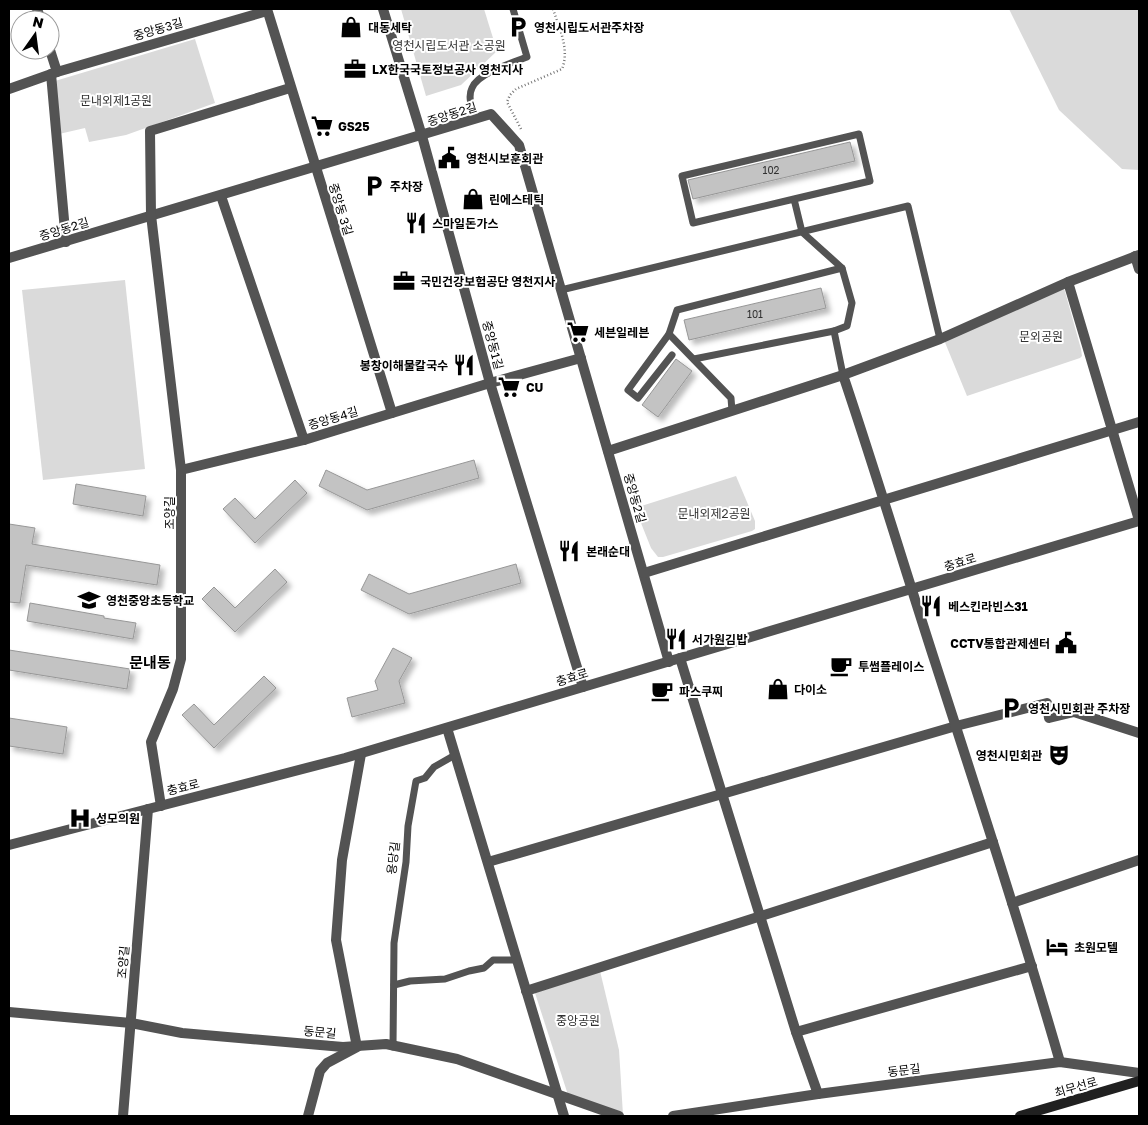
<svg xmlns="http://www.w3.org/2000/svg" width="1148" height="1125" font-family="'Golos Text','Noto Sans KR',sans-serif">
	<style>
		.green { fill: #dadada }
		.building { fill: #c3c3c3; stroke: #979797; filter: url(#shadow) }
		.lines { fill: none; stroke-linecap: round; stroke-linejoin: round }
		.path { stroke: #757575; stroke-width: 2.5; stroke-dasharray: 1 2.5; stroke-linecap: butt }
		.service { stroke: #535353; stroke-width: 7 }
		.minor { stroke: #535353; stroke-width: 10 }
		.tertiary { stroke: #535353; stroke-width: 10 }
		.secondary { stroke: #202020; stroke-width: 10 }
		.labels { text-anchor: middle; dominant-baseline: central; stroke-width: 4; stroke-linejoin: round; paint-order: stroke }
		.number-label { font-size: 10px; fill: #313131 }
		.poi-label { font-size: 12px; font-weight: bold; fill: #000; stroke: #fff; text-anchor: start }
		.street-label { font-size: 12px; fill: #000; stroke: #fff }
		.park-label { font-size: 12px; fill: #313131; stroke: #fff }
		.quarter-label { font-size: 15px; font-weight: bold; fill: #000; stroke: #fff }
	</style>
	<defs>
		<filter id="shadow"><feDropShadow dx="4.5" dy="4.5" stdDeviation="2.5" flood-color="#0004"/></filter>
	</defs>
	<rect width="100%" height="100%" fill="#fff"/>
	<g class="green">
		<path d="M401,9H484L497,51L461,85L426,96Z"/>
		<path d="M1009,9H1139V170L1122,169L1059,110Z"/>
		<path d="M195,39L215,103L126,135L89,142L85,128L59,134L55,81Z"/>
		<path d="M125,280L145,469L43,480L22,290Z"/>
		<path d="M1064,288L1081,349L1082,356L1080,358L967,396L944,340Z"/>
		<path d="M736,476L755,521V529L752,531L663,557H658L651,548L635,508Z"/>
		<path d="M600,971L619,1050L623,1115L569,1098L535,993Z"/>
	</g>
	<g class="building">
		<path d="M850,142L855,161L693,199L688,180Z"/>
		<path d="M821,288L826,308L689,340L684,320Z"/>
		<path d="M676,359L692,371L658,417L642,405Z"/>
		<path d="M474,460L479,478L367,510L319,486L326,470L367,490Z"/>
		<path d="M295,480L307,493L255,543L223,509L235,498L255,519Z"/>
		<path d="M76,484L146,496L143,516L73,504Z"/>
		<path d="M9,524L35,528L32,544L160,565L157,585L26,565L20,603L9,602Z"/>
		<path d="M516,564L521,583L409,614L361,590L369,574L409,594Z"/>
		<path d="M275,569L287,582L235,632L202,599L214,587L235,608Z"/>
		<path d="M30,603L104,616V618L136,623L133,639L27,621Z"/>
		<path d="M393,648L412,658L399,681L405,703L352,717L347,698L378,690L375,681Z"/>
		<path d="M9,650L130,669L127,689L9,670Z"/>
		<path d="M264,676L276,688L214,748L182,715L194,704L214,725Z"/>
		<path d="M9,718L67,727L63,754L9,746Z"/>
	</g>
	<g class="lines">
		<path class="path" d="M521,129L507,102L510,95L516,89L562,69C570,49 559,28 553,9"/>
		<g class="service">
			<path d="M476,119C473,110 467,98 472,88C478,73 512,63 527,57L513,9"/>
			<path d="M794,199L693,223L682,176L859,134L870,181L794,199L802,232L842,268L852,303L847,326L834,331L843,375"/>
			<path d="M561,290L908,206L940,339"/>
			<path d="M669,334L628,390L638,398L672,355"/>
			<path d="M694,359L834,331"/>
			<path d="M732,411L731,398L669,334L677,310L842,268"/>
			<path d="M394,985L410,981L445,979L469,971L484,968L493,960H517"/>
			<path d="M393,1047L394,943L406,862L408,826L416,781L425,778L434,767L455,755"/>
		</g>
		<g class="minor">
			<path d="M37,9L41,20"/>
			<path d="M267,9L392,413"/>
			<path d="M383,9L422,136L490,383L583,687"/>
			<path d="M57,72L267,11"/>
			<path d="M51,74L66,242"/>
			<path d="M9,89L57,72L50,50"/>
			<path d="M221,196L304,440"/>
			<path d="M1135,256L1139,269"/>
			<path d="M9,258L491,114L519,145L669,662"/>
			<path d="M1068,282L1139,520"/>
			<path d="M608,451L843,375"/>
			<path d="M181,470L304,440L490,383L581,358"/>
			<path d="M644,573L1139,422"/>
			<path d="M680,658L796,1032L818,1094"/>
			<path d="M447,728L564,1116"/>
			<path d="M161,806L151,742L173,689L181,659V470L151,215L150,131L290,88"/>
			<path d="M488,862L956,726L1047,703L1049,718L1074,712L1139,733"/>
			<path d="M1012,903L1139,860"/>
			<path d="M526,991L993,842"/>
			<path d="M9,1012L131,1023L182,1033L343,1047L386,1044L457,1059L619,1116"/>
			<path d="M796,1032L1032,966"/>
			<path d="M1060,1062C1021,927 978,795 935,662C904,566 875,470 843,375L940,339L1068,282L1139,255"/>
			<path d="M123,1116L148,809"/>
			<path d="M308,1116L320,1071L327,1063L357,1047L336,940L342,860L361,754"/>
			<path d="M673,1116L818,1094L1060,1062L1139,1073"/>
		</g>
		<path class="tertiary" d="M9,845L345,758L1139,521"/>
		<path class="secondary" d="M1020,1116L1139,1081"/>
	</g>
	<defs>
		<g id="shop-bare" transform="scale(1.725)"><path d="M-5-2.5h2.3a2.7 3.5 0 0 1 5.4 0H5L5.5 6h-11ZM-1.5-2.5h3a1.5 2.3 0 0 0-3 0Z" fill="#000" stroke="#fff" stroke-width="2.5" paint-order="stroke"/></g>
		<g id="parking-bare" transform="scale(1.725)"><path d="M-3.5-5.5H1a3.5 3.5 0 0 1 0 7H-1V5.5H-3.5ZM-1-3.4V-.6H.8a1.4 1.4 0 0 0 0-2.8Z" fill="#000" stroke="#fff" stroke-width="2.5" paint-order="stroke"/></g>
		<g id="office-bare" transform="scale(1.725)"><path d="M-6-3h4V-5.5h4V-3h4V5H-6ZM-1-4.5V-3h2v-1.5ZM-6 0V1H6V0Z" fill="#000" stroke="#fff" stroke-width="2.5" paint-order="stroke"/></g>
		<g id="supermarket-bare" transform="scale(1.725)"><path d="M-6-5.5h2.5l.6 2H6L4.5 2H-2.5L-4.4-4H-6ZM-1.5 3.2a1.3 1.3 0 1 0 .1 0ZM3 3.2a1.3 1.3 0 1 0 .1 0Z" fill="#000" stroke="#fff" stroke-width="2.5" paint-order="stroke"/></g>
		<g id="civic-bare" transform="scale(1.725)"><path d="M-.6-6.5H3V-4.5H.6V-3L4-1V1h2V6H-6V1h2V-1L-.6-3ZM-1.2 2.5V6h2.4V2.5Z" fill="#000" stroke="#fff" stroke-width="2.5" paint-order="stroke"/></g>
		<g id="restaurant-bare" transform="scale(1.725)"><path d="M-5-6h1v4h1v-4h1v4h1v-4h1v5L-1.5 .5V6h-2V.5L-5-1ZM5-6V6H3V1.5H1.5Q1.5-4 5-6Z" fill="#000" stroke="#fff" stroke-width="2.5" paint-order="stroke"/></g>
		<g id="school-bare" transform="scale(1.725)"><path d="M0-5L7-2L0 1L-7-2ZM-4 1L0 2.5L4 1V4Q0 6-4 4Z" fill="#000" stroke="#fff" stroke-width="2.5" paint-order="stroke"/></g>
		<g id="cafe-bare" transform="scale(1.725)"><path d="M-5.5-4.5H6V0H3Q3 3.5 0 3.5H-2.5Q-5.5 3.5-5.5 0ZM3-3.2v2h1.7v-2ZM-6 4.5H4V6H-6Z" fill="#000" stroke="#fff" stroke-width="2.5" paint-order="stroke"/></g>
		<g id="theatre-bare" transform="scale(1.725)"><path d="M-5-5.5Q0-4 5-5.5V0Q5 5 0 6Q-5 5-5 0ZM-3.3-2.5H-1v1.5H-3.3ZM1-2.5H3.3v1.5H1ZM-2.8 1Q0 5.5 2.8 1Z" fill="#000" stroke="#fff" stroke-width="2.5" paint-order="stroke"/></g>
		<g id="hospital-bare" transform="scale(1.725)"><path d="M-5-5h3v3.5h4V-5h3V5h-3V1.5h-4V5h-3Z" fill="#000" stroke="#fff" stroke-width="2.5" paint-order="stroke"/></g>
		<g id="hotel-bare" transform="scale(1.725)"><path d="M-6-4.5h1.5V1H6V5H4.5V3h-9V5H-6ZM-4 0a1.8 1.8 0 1 1 3.6 0ZM.5 0V-2.5h3Q6-2.5 6 0Z" fill="#000" stroke="#fff" stroke-width="2.5" paint-order="stroke"/></g>
	</defs>
	<g fill-rule="evenodd">
		<use href="#shop-bare" x="351" y="27"/>
		<use href="#parking-bare" x="518" y="27"/>
		<use href="#office-bare" x="355" y="69"/>
		<use href="#supermarket-bare" x="322" y="126"/>
		<use href="#civic-bare" x="449" y="158"/>
		<use href="#parking-bare" x="374" y="186"/>
		<use href="#shop-bare" x="473" y="199"/>
		<use href="#restaurant-bare" x="416" y="223"/>
		<use href="#office-bare" x="404" y="281"/>
		<use href="#supermarket-bare" x="578" y="332"/>
		<use href="#restaurant-bare" x="464" y="365"/>
		<use href="#supermarket-bare" x="509" y="387"/>
		<use href="#restaurant-bare" x="569" y="551"/>
		<use href="#school-bare" x="89" y="600"/>
		<use href="#restaurant-bare" x="931" y="606"/>
		<use href="#restaurant-bare" x="676" y="639"/>
		<use href="#civic-bare" x="1066" y="643"/>
		<use href="#cafe-bare" x="841" y="666"/>
		<use href="#shop-bare" x="778" y="689"/>
		<use href="#cafe-bare" x="662" y="691"/>
		<use href="#parking-bare" x="1011" y="708"/>
		<use href="#theatre-bare" x="1059" y="755"/>
		<use href="#hospital-bare" x="80" y="818"/>
		<use href="#hotel-bare" x="1057" y="947"/>
	</g>
	<g class="labels">
		<g class="number-label">
			<text x="771" y="170">102</text>
			<text x="755" y="314">101</text>
		</g>
		<g class="poi-label">
			<text x="368" y="27">대동세탁</text>
			<text x="534" y="27">영천시립도서관주차장</text>
			<text x="372" y="69">LX한국국토정보공사 영천지사</text>
			<text x="338" y="126">GS25</text>
			<text x="466" y="158">영천시보훈회관</text>
			<text x="390" y="186">주차장</text>
			<text x="489" y="199">린에스테틱</text>
			<text x="432" y="223">스마일돈가스</text>
			<text x="420" y="281">국민건강보험공단 영천지사</text>
			<text x="594" y="332">세븐일레븐</text>
			<text x="448" y="365" text-anchor="end">봉창이해물칼국수</text>
			<text x="526" y="387">CU</text>
			<text x="586" y="551">본래순대</text>
			<text x="106" y="600">영천중앙초등학교</text>
			<text x="948" y="606">베스킨라빈스31</text>
			<text x="692" y="639">서가원김밥</text>
			<text x="1050" y="643" text-anchor="end">CCTV통합관제센터</text>
			<text x="858" y="666">투썸플레이스</text>
			<text x="794" y="689">다이소</text>
			<text x="679" y="691">파스쿠찌</text>
			<text x="1028" y="708">영천시민회관 주차장</text>
			<text x="1042" y="755" text-anchor="end">영천시민회관</text>
			<text x="96" y="818">성모의원</text>
			<text x="1074" y="947">초원모텔</text>
		</g>
		<g class="street-label">
			<text transform="translate(158 29) rotate(-16)">중앙동3길</text>
			<text transform="translate(452 114) rotate(-18)">중앙동2길</text>
			<text transform="translate(341 209) rotate(73)">중앙동 3길</text>
			<text transform="translate(64 229) rotate(-17)">중앙동2길</text>
			<text transform="translate(493 345) rotate(75)">중앙동1길</text>
			<text transform="translate(333 418) rotate(-17)">중앙동4길</text>
			<text transform="translate(635 498) rotate(74)">중앙동2길</text>
			<text transform="translate(169 513) rotate(-90)">조양길</text>
			<text transform="translate(960 562) rotate(-17)">충효로</text>
			<text transform="translate(572 677) rotate(-17)">충효로</text>
			<text transform="translate(183 787) rotate(-14)">충효로</text>
			<text transform="translate(393 858) rotate(-83)">용당길</text>
			<text transform="translate(123 962) rotate(-85)">조양길</text>
			<text transform="translate(320 1032) rotate(5)">동문길</text>
			<text transform="translate(904 1070) rotate(-7)">동문길</text>
			<text transform="translate(1076 1087) rotate(-16)">최무선로</text>
		</g>
		<g class="park-label">
			<text x="449" y="45">영천시립도서관 소공원</text>
			<text x="116" y="100">문내외제1공원</text>
			<text x="1041" y="336">문외공원</text>
			<text x="714" y="513">문내외제2공원</text>
			<text x="578" y="1020">중앙공원</text>
		</g>
		<g class="quarter-label">
			<text x="150" y="662">문내동</text>
		</g>
	</g>
	<rect width="1148" height="1125" fill="none" stroke="#000000" stroke-width="20"/>
	<g transform="translate(35 35) rotate(14)"><circle r="24" fill="#ffffff" stroke="#999999"/>
	<path d="M0-4L9 19L0 12L-9 19Z" fill="#000000"/>
	<text y="-8" font-size="14" font-weight="bold" text-anchor="middle" fill="#000000">N</text>
	</g>
</svg>
